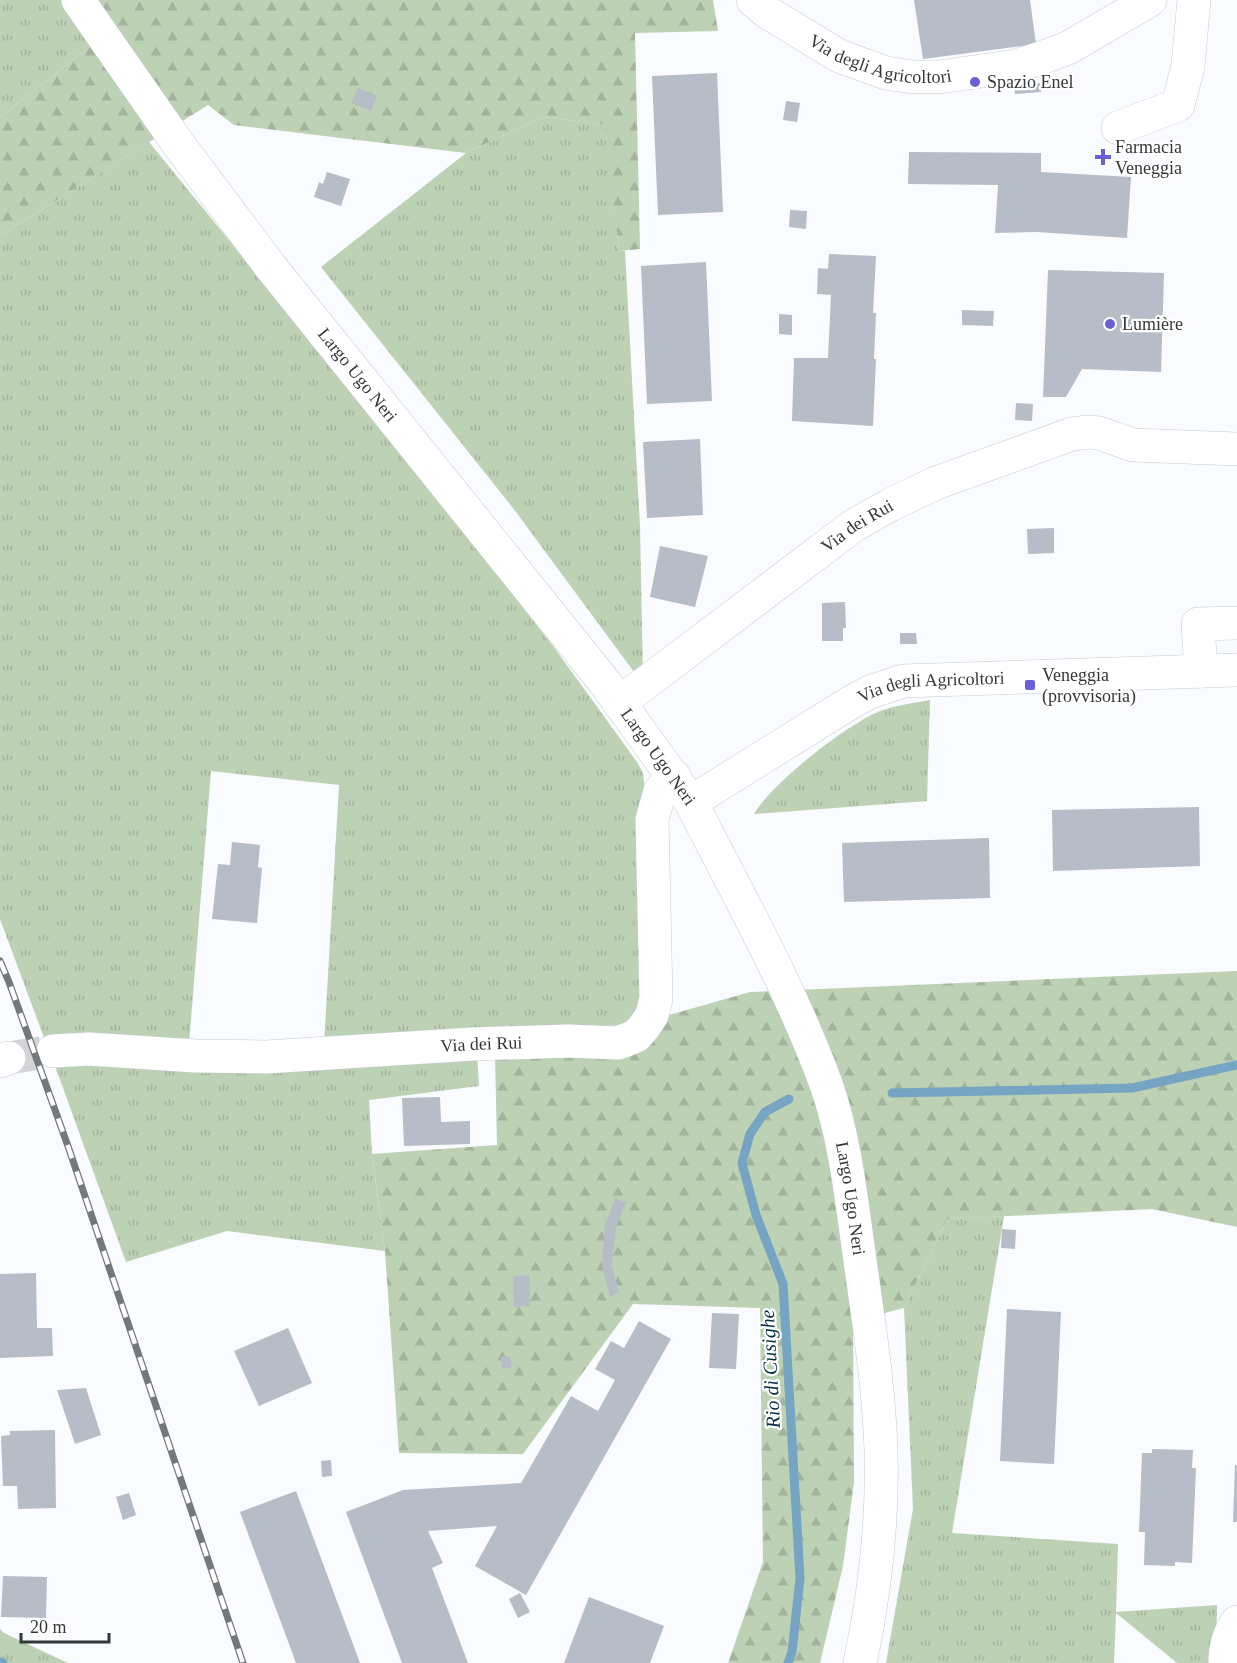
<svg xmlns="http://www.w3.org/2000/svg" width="1237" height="1663" font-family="Georgia,serif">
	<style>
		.grass { fill: url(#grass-tufts) }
		.forest { fill: url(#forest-firs) }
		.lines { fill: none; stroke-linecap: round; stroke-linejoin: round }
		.stream { stroke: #76a5c3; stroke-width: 9 }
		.building { fill: #b7bdc6 }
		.minor-tunnel { stroke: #d2d4d8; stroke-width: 33; stroke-dasharray: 33 16; stroke-linecap: butt }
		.minor-casing { stroke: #c5cbd4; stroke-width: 34 }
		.minor { stroke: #fff; stroke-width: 33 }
		.rail-casing { stroke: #75787b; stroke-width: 7 }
		.rail { stroke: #fff; stroke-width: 4.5; stroke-dasharray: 14; stroke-linecap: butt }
		.poi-dot { fill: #6b5fd8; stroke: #fff; stroke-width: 2 }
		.labels { text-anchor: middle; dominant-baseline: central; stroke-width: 4.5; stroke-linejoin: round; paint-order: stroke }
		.street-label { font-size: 18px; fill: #35383b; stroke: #fff }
		.poi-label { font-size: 18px; fill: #35383b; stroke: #fff; text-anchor: start }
		.water-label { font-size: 20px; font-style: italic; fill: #042d42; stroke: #fff }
	</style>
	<defs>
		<pattern id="grass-tufts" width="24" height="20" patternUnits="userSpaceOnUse" patternTransform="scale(1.5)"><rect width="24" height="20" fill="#bdd1b5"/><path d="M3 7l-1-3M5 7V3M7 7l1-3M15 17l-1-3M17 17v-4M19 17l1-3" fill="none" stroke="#a3b49d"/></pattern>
		<pattern id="forest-firs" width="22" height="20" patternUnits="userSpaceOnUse" patternTransform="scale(1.5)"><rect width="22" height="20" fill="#bdd1b5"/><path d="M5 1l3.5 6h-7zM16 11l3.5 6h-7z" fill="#a3b49d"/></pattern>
	</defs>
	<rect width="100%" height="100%" fill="#f9fbff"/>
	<g class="grass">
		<path d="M0,0H77L101,38L0,117Z"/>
		<path d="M543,117L606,125L619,251H625L640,527L643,676H637L513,508L321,267L466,153Z"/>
		<path d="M149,142L411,463L553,646L637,762L643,773L646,798L650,997L626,1025L480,1032L324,1044L339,785L211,771L189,1044L46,1043L0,919V236Z"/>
		<path d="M930,700L927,801L754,814C772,783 846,725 880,711C896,705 914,703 930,700Z"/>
		<path d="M477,1056L479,1086L369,1100L372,1154L385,1251L227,1231L126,1262L55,1066H188Z"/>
		<path d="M1004,1216L952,1533L1118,1544L1116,1612L1217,1605L1216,1663H1177L1116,1613L1114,1663H886L913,1509L904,1308L947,1219Z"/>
		<path d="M0,1629L4,1633L68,1663H0Z"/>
	</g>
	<g class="forest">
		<path d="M77,0H713L718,31L635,33L640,249L619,251L605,125L543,117L466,153L234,125L208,105L0,236V117L101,38Z"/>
		<path d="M1237,971V1227L1152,1209L947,1219L904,1308L853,1321L854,1482L843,1566L820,1663H728L763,1562L760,1308L633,1304L523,1454L399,1453L385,1251L372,1154L497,1145L495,1055L669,1015L750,992Z"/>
	</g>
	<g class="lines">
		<g class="stream">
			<path d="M892,1093L1132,1088L1237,1065"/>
			<path d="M0,1662L3,1663"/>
			<path d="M788,1663L792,1652L800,1578L783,1284L756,1215L742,1163L750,1134L765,1112L789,1099"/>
		</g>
	</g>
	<g class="building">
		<path d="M914,0H1030L1036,44L923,59Z"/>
		<path d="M717,73L723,212L658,215L652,76Z"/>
		<path d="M1040,83L1041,92L1015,94L1014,85Z"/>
		<path d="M358,88L377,96L371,111L351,103Z"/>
		<path d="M786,101L800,103L797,122L783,120Z"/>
		<path d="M909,152L1041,153V172L1131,177L1127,238L1037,232L995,233L998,185L908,184Z"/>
		<path d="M327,172L350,179L341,206L314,197L319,182L323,184Z"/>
		<path d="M790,210L807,211L806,229L789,227Z"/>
		<path d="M829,254L876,256L873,313H876L874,359H876L873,426L792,421L794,358H828L831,295L817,294L818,268L828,269Z"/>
		<path d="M706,262L712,401L647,404L641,266Z"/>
		<path d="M1048,270L1164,273L1161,372L1082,369L1066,397H1043Z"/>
		<path d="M962,310L994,311L993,326L962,325Z"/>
		<path d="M779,314L792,315V335L779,334Z"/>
		<path d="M1016,403L1033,404L1032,421L1015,420Z"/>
		<path d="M700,439L703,515L647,518L643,442Z"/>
		<path d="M1054,528V553L1028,554L1027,529Z"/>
		<path d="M660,546L708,556L695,607L650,597Z"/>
		<path d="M845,602L846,628H843V641H822V603Z"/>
		<path d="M900,633H916L917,644H900Z"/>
		<path d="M1199,807L1200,866L1053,871L1052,810Z"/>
		<path d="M989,838L990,898L844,902L842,843Z"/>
		<path d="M232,842L260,845L258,867L262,868L257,923L212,919L218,864L230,865Z"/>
		<path d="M440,1097L441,1122L470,1121V1144L404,1146L402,1098Z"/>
		<path d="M615,1199L626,1202L616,1228L612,1265L619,1292L610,1297L602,1266L605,1225Z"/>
		<path d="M1002,1229L1016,1230L1015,1249L1001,1248Z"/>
		<path d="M36,1273L37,1328H52L53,1356L0,1358V1274Z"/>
		<path d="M529,1275L530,1306L514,1307L513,1276Z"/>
		<path d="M1007,1309L1061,1312L1054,1464L1000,1461Z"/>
		<path d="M712,1313L739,1314L736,1369L709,1368Z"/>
		<path d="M639,1321L671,1339L526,1595L475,1566L497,1526L428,1531L443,1563L432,1568L468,1663H402L346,1512L403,1490L521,1483L571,1396L598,1411L615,1380L595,1369L611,1341L624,1348Z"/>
		<path d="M288,1328L312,1383L259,1406L234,1351Z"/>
		<path d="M510,1356L512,1367L502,1369L501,1357Z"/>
		<path d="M86,1388L101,1435L75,1444L57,1390Z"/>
		<path d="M55,1430L56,1508L18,1509L17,1486H3L1,1436L10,1435V1431Z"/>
		<path d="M1152,1449L1193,1450L1192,1468H1196L1192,1563L1175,1562V1566L1144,1565L1145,1532H1139L1142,1453H1152Z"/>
		<path d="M331,1460L332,1476L322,1477L321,1461Z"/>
		<path d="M1235,1465H1237V1522H1233Z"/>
		<path d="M296,1491L360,1663H296L240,1512Z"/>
		<path d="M129,1493L136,1515L123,1520L116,1497Z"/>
		<path d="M3,1576L47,1577L46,1618L1,1617Z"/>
		<path d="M520,1593L530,1612L518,1618L509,1599Z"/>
		<path d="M589,1597L664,1626L650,1663H564Z"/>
	</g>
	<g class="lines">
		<path class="minor-tunnel" d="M9,1058L53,1051"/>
		<g class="minor-casing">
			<g id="minor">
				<path id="s1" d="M78,0L179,145L270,266L606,684L691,802C738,895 790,986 826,1084C845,1138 851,1197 859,1253C868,1319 879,1385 881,1451C883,1523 875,1593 860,1663"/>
				<path id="s2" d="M753,0L767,12L839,56L886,73L912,77H939L1016,66L1041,58L1068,48L1150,0"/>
				<path d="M1118,128L1178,105L1188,66L1194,0"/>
				<path d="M1201,671L1198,624L1237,623"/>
				<path id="s3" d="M619,703L853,526L890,505L936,483L1072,434L1089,432L1099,433L1133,445L1237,449"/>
				<path id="s4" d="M691,802L853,701L870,692L903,681L1237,670"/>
				<path id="s5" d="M53,1051L89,1049L196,1056L266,1057L473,1044L568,1041L618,1043L636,1036L644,1027L652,1015L656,999L652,820L660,791L674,776"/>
				<path d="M0,1061L9,1058"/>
				<path d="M1225,1663C1225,1648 1228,1635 1237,1622"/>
			</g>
		</g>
		<use href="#minor" class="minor"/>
		<g class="rail-casing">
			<path id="rail" d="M0,961L9,982L69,1149L243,1663"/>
		</g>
		<use href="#rail" class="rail"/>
	</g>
	<g class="poi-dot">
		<circle cx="975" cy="82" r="6"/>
		<path d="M1100 148h6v6h6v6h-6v6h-6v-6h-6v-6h6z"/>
		<circle cx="1110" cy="324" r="6"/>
		<rect x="1024" y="679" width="12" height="12" rx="3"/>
	</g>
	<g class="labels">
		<g class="street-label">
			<text stroke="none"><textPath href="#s2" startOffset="144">Via degli Agricoltori</textPath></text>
			<text stroke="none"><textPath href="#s1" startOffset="468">Largo Ugo Neri</textPath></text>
			<text stroke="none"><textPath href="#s3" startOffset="297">Via dei Rui</textPath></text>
			<text stroke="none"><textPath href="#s4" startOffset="272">Via degli Agricoltori</textPath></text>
			<text stroke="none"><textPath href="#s1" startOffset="954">Largo Ugo Neri</textPath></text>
			<text stroke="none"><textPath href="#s5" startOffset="429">Via dei Rui</textPath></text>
			<text stroke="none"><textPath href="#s1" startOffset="1440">Largo Ugo Neri</textPath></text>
		</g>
		<g class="poi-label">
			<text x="987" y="82">Spazio Enel</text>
			<text x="1115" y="147">Farmacia<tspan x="1115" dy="21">Veneggia</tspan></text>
			<text x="1122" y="324">Lumière</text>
			<text x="1042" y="675">Veneggia<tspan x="1042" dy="21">(provvisoria)</tspan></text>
		</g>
		<g class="water-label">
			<text transform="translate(770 1369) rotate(-93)">Rio di Cusighe</text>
		</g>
	</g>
	<path d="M21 1633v9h88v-9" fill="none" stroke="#35383b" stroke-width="3"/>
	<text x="30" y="1633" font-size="18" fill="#35383b" stroke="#ffffff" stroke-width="4.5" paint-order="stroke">20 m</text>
</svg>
